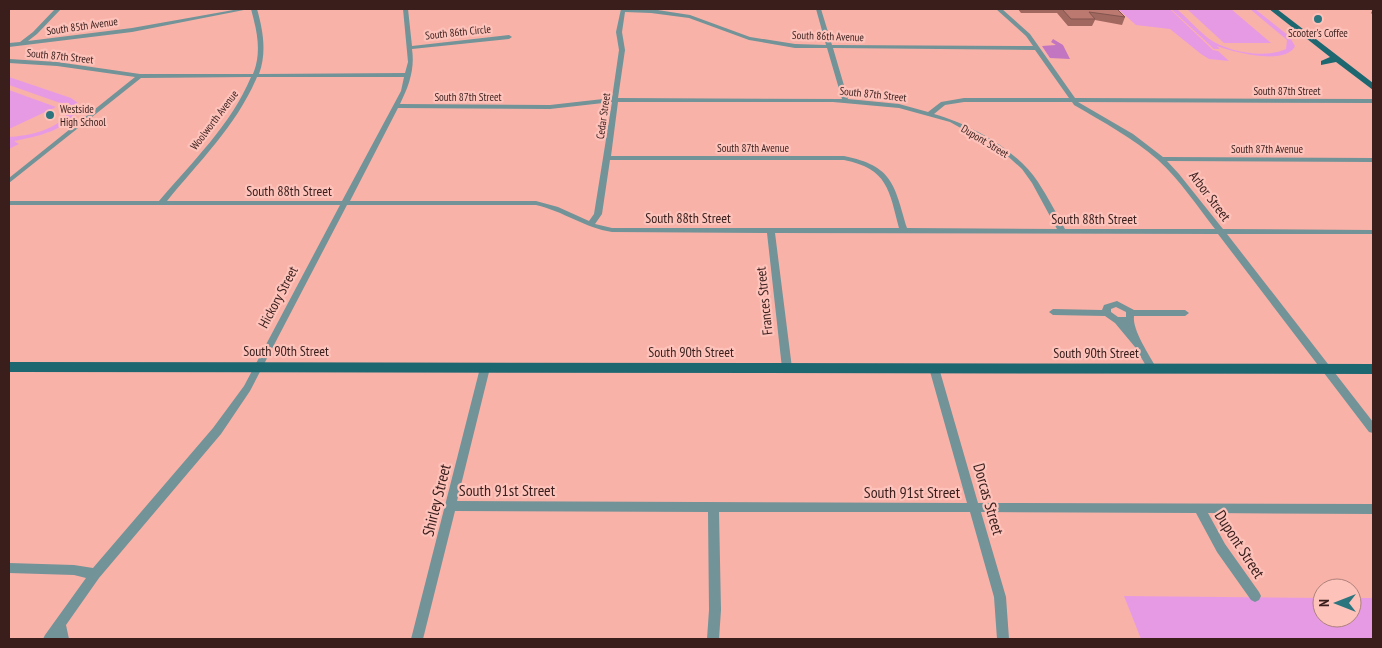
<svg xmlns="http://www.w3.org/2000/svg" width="1382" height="648" font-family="'PT Sans Narrow',sans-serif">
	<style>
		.green { fill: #e79ae4 }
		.forest { fill: #c275c0 }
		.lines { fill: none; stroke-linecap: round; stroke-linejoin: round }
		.street { fill: #729398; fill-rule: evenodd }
		.primary { fill: #1d6771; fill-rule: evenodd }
		.wall { fill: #a16860 }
		.building { fill: #bb7970; stroke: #83554e }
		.poi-dot { fill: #2c747e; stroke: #fdc3bb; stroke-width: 2 }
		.labels { text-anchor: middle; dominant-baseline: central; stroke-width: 4.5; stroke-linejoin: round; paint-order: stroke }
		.far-street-label { font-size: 11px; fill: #391e1b; stroke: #fdc3bb }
		.far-poi-label { font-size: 11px; fill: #391e1b; stroke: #fdc3bb }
		.street-label { font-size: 14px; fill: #391e1b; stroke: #fdc3bb }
		.near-street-label { font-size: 16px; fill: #391e1b; stroke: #fdc3bb }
	</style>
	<rect width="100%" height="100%" fill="#f9b2a8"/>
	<g class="green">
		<path d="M1118,9H1170L1213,50L1218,51L1229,61L1209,59L1201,54L1170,29L1136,25Z"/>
		<path d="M1171,9H1177C1187,18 1197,29 1208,38C1227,52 1264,59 1286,49L1287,40L1250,9H1255L1289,36L1295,46C1286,66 1233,52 1217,46L1220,49H1214Z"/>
		<path d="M1187,9H1231L1271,43H1224Z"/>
		<path d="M9,77L71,98L78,103L79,109C68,130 36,137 14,141L19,144L9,149V137C27,136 59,130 68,112L63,104L9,85Z"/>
		<path d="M9,90L56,107L9,129Z"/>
		<path d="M1124,596L1322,598V618H1352V598H1373V639H1141Z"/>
	</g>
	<path class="forest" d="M1053,39L1063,45L1070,59L1050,58L1042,46L1056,45L1051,42Z"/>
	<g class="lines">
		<g class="street">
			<path d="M55,9H61L37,34L28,41L132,28L239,9H249L132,32L9,47V43L20,42L33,32Z"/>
			<path d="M251,9H257C263,30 267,52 259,74L405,73L408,62L403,9H408L412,46L509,35L512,37L509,39L412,49C415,69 409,86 400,104L550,105L612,98L619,50L616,32L621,9H651L690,15L750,37L795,44L826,45L816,9H821L832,45L1033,46L1026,36L996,9H1002L1030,34L1075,98L1373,99V103L1078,102L1133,134L1163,157L1373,158V162L1167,161L1179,174L1223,229L1373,230V234H1227L1373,422V433L1369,432L1218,234L775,233L792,368L790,370H784L782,368L767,233L612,232C585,228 563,211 536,205H347L250,391L221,434L99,578L66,625L69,639H43L45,635L86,578L74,575L9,573V563L74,565L93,568L213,428L244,386L340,205H9V201H159C192,162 231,125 251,77L141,78L9,183V178L135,77L57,66L9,63V59L57,62L140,74H253C262,52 257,31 251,9ZM625,12L651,13L689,18L749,40L795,48H827L842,99L618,98L625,50L622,32ZM833,48L1035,50L1069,98H964L941,102L928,112L899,104L848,99ZM257,77H404L401,91L342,201H167C199,162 237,125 257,77ZM612,102L594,214L589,221L558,207L536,201H350L398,108L550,109ZM618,102H833L899,108L950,122L1002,151L1022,169L1032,183L1057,229L907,228C894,184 893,166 844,156H611ZM964,102H1072L1074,105C1103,122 1133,138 1158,160C1180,180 1197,206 1215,229H1065C1056,213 1048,197 1038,182C1017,150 970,124 934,114L945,105ZM610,160H844C888,169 889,190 899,228H612L595,224L602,214Z"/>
			<path d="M1117,301L1134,310H1185L1189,313L1185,316H1134C1132,330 1150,356 1157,369L1155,371H1149L1135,347L1115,323L1105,316L1053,315L1049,312L1053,309L1102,310L1104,305ZM1116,307L1126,312V317H1118L1111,312V309Z"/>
			<path d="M485,365L488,366L490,368L457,501L967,503L929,368L931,366H937L939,368L978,503L1373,504V514L1208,513L1225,544L1259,592L1261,596L1259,600L1255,602L1251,600L1217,552L1196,513L981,512L1006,597L1009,639H997L994,597L970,512H719L721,610L719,639H707L709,610L708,512L455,511L423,639H411L480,368L482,366Z"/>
		</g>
		<g class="primary">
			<path d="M1269,9H1277L1373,83V90L1336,62L1321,65V61L1330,57Z"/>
			<path d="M9,362L1373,364V374L9,372Z"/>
		</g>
	</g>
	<g class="wall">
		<path d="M1018,9H1117L1125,17L1122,25L1095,20L1092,26H1068L1057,13H1021Z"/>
		<path d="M1372,9H1373V15L1371,13L1373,9Z"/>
	</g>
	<path class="building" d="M1062,9H1117L1125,17L1089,12L1095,19H1071Z"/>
	<g class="poi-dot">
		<circle cx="1318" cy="19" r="5"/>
		<circle cx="50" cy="115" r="5"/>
	</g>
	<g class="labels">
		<g class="far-street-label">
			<text transform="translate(82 26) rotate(-8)">South 85th Avenue</text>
			<text transform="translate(458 32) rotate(-6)">South 86th Circle</text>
			<text transform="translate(828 36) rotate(2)">South 86th Avenue</text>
			<text transform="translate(60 56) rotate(6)">South 87th Street</text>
			<text x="1287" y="91">South 87th Street</text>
			<text transform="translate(873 94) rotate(6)">South 87th Street</text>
			<text x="468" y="97">South 87th Street</text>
			<text transform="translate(603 116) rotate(-82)">Cedar Street</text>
			<text transform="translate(214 120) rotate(-53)">Woolworth Avenue</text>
			<text transform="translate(985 141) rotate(31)">Dupont Street</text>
			<text x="753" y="148">South 87th Avenue</text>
			<text x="1267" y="149">South 87th Avenue</text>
		</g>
		<g class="far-poi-label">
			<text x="1318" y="33">Scooter's Coffee</text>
			<text x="60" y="109" text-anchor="start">Westside<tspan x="60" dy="13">High School</tspan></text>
		</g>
		<g class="street-label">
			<text x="289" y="191">South 88th Street</text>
			<text transform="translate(1210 196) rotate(53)">Arbor Street</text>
			<text x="688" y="218">South 88th Street</text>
			<text x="1094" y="219">South 88th Street</text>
			<text transform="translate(278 297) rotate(-62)">Hickory Street</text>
			<text transform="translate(764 301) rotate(-96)">Frances Street</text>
			<text x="286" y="351">South 90th Street</text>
			<text x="691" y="352">South 90th Street</text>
			<text x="1096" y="353">South 90th Street</text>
		</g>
		<g class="near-street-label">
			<text x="507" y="490">South 91st Street</text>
			<text x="912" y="492">South 91st Street</text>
			<text transform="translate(989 499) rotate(74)">Dorcas Street</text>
			<text transform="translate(436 500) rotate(-76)">Shirley Street</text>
			<text transform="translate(1240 544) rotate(57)">Dupont Street</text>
		</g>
	</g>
	<rect width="1382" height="648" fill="none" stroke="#391e1b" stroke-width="20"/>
	<g transform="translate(1337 603) rotate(270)"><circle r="24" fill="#fdc3bb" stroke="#af817b"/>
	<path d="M0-4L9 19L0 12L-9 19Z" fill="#2c747e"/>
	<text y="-8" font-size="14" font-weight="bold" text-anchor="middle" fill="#391e1b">N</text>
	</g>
</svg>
